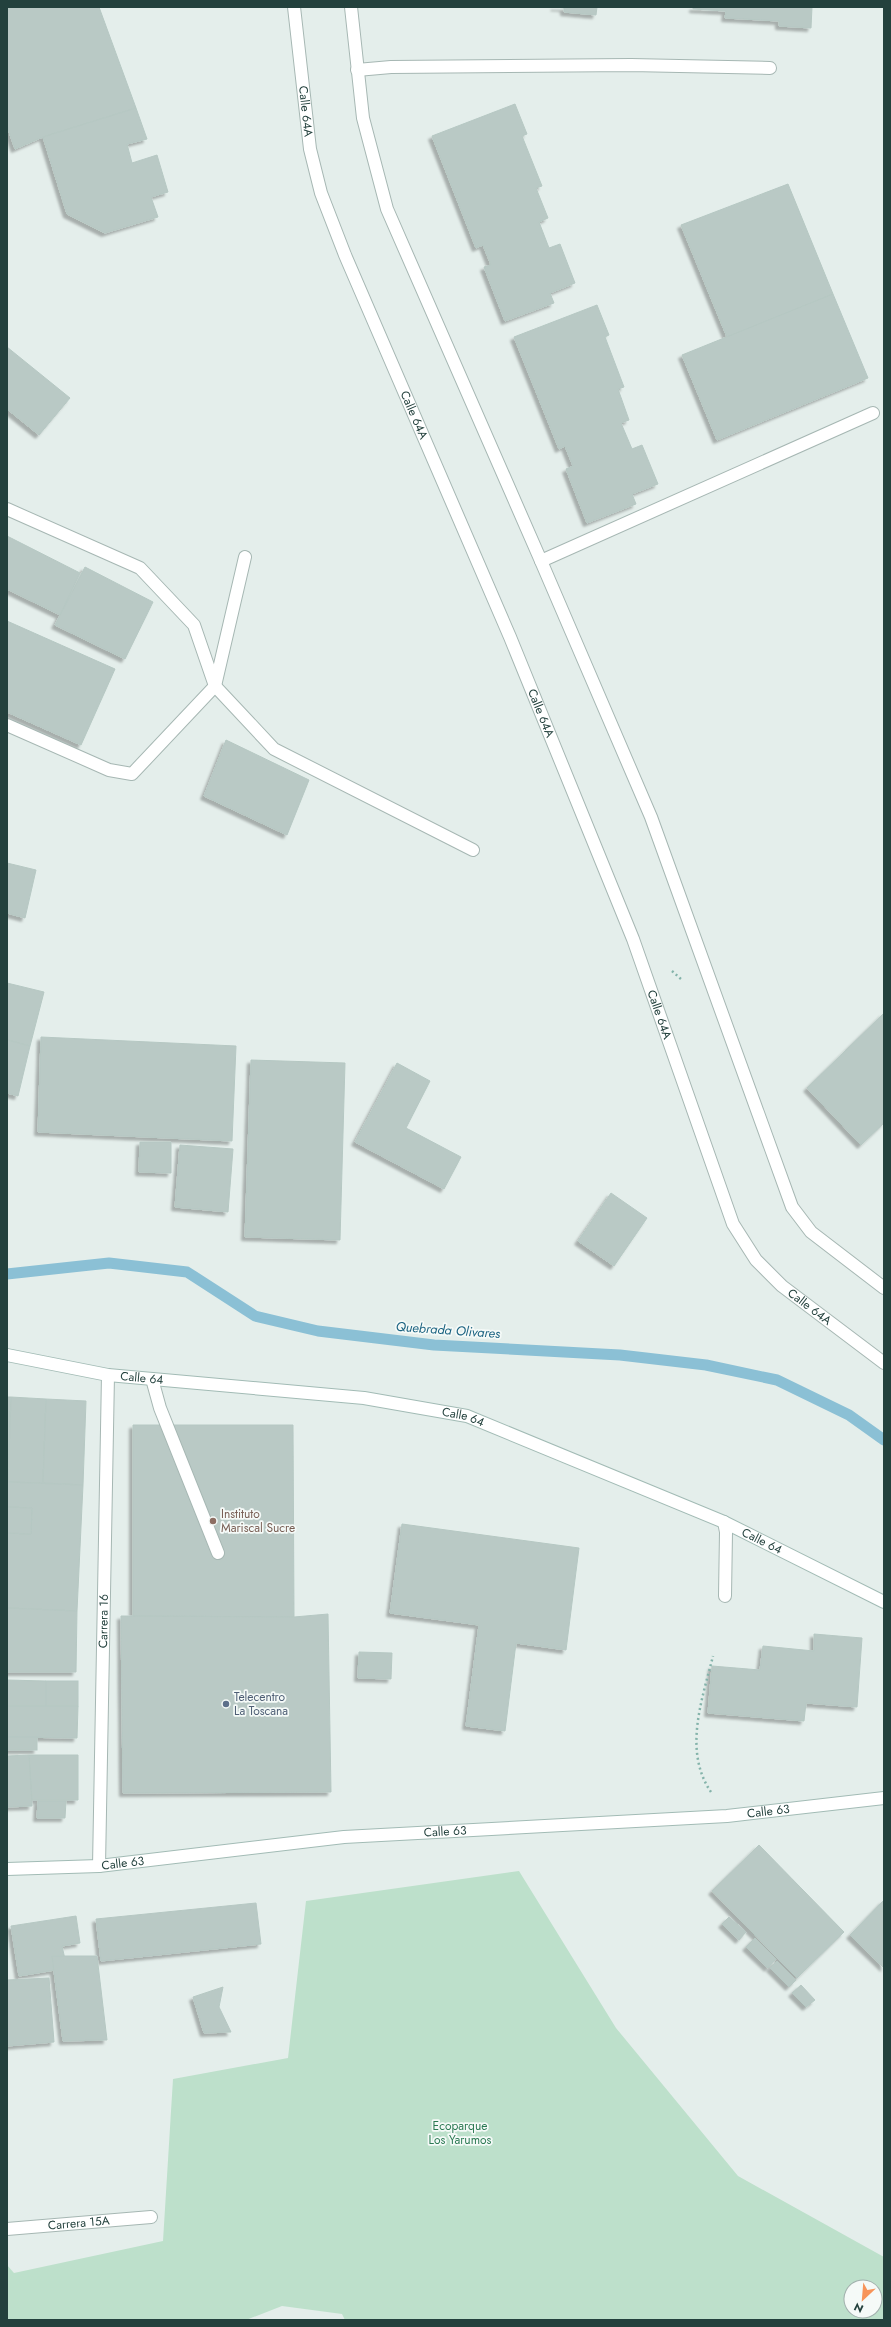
<svg xmlns="http://www.w3.org/2000/svg" width="891" height="2327" font-family="Jost,sans-serif">
	<style>
		.green { fill: #bde0cb; fill-rule: evenodd }
		.lines { fill: none; stroke-linecap: round; stroke-linejoin: round }
		.stream { stroke: #8bc0d5; stroke-width: 11 }
		.building { fill: #b9c9c5; stroke: #b6c8c3; filter: url(#shadow) }
		.lane-casing { stroke: #a6b7b3; stroke-width: 14 }
		.street-casing { stroke: #a6b7b3; stroke-width: 14 }
		.secondary-casing { stroke: #a2bbb5; stroke-width: 14 }
		.path { stroke: #84b3aa; stroke-width: 2.5; stroke-dasharray: 2 3; stroke-linecap: butt }
		.lane { stroke: #fff; stroke-width: 12 }
		.street { stroke: #fff; stroke-width: 12 }
		.secondary { stroke: #fff; stroke-width: 12 }
		.education-dot { fill: #8d6e63; stroke: #f5faf8; stroke-width: 1.5 }
		.service-dot { fill: #5c6f8a; stroke: #f5faf8; stroke-width: 1.5 }
		.labels { text-anchor: middle; dominant-baseline: central; stroke-width: 3.5; stroke-linejoin: round; paint-order: stroke }
		.street-label { font-size: 12px; fill: #23413d; stroke: #f5faf8 }
		.education-label { font-size: 12px; fill: #785e54; stroke: #f5faf8; text-anchor: start }
		.service-label { font-size: 12px; fill: #4e5e75; stroke: #f5faf8; text-anchor: start }
		.park-label { font-size: 12px; fill: #2b7a53; stroke: #f5faf8 }
		.water-label { font-size: 13px; font-style: italic; fill: #1a6280; stroke: #f5faf8 }
	</style>
	<defs>
		<filter id="shadow"><feDropShadow dx="-3.5" dy="3.5" stdDeviation="1" flood-color="#0004"/></filter>
	</defs>
	<rect width="100%" height="100%" fill="#e4eeeb"/>
	<path class="green" d="M519,1871L616,2028L738,2176L884,2257V2320H345L342,2314L282,2306L246,2320H7V2265L14,2273L163,2241L173,2079L288,2058L306,1901ZM851,2287H875V2311H851Z"/>
	<g class="lines">
		<path class="stream" d="M7,1274L109,1263L187,1272L255,1316L318,1331L434,1345L620,1355L706,1365L777,1380L849,1415L884,1440"/>
	</g>
	<g class="building">
		<path d="M7,7H99L136,108L43,137L15,149L7,126Z"/>
		<path d="M554,7H597L596,15L564,12V8Z"/>
		<path d="M693,7H812L811,28L779,26V21L725,18L726,11L693,9Z"/>
		<path d="M515,104L527,134L522,136L542,186L536,188L548,218L539,222L549,248L560,244L575,283L550,293L554,303L505,321L484,267L491,265L483,245L476,248L432,136Z"/>
		<path d="M136,108L147,139L127,144L132,163L157,155L168,192L151,197L158,217L105,233L67,214L43,137Z"/>
		<path d="M788,184L833,294L727,337L681,225Z"/>
		<path d="M833,294L868,378L717,440L682,355Z"/>
		<path d="M597,305L609,335L605,337L624,387L618,389L629,420L621,423L632,449L642,445L658,484L632,494L636,504L587,523L566,469L573,466L565,446L559,449L514,337Z"/>
		<path d="M7,347L70,398L39,435L7,409Z"/>
		<path d="M7,536L80,573L60,615L7,589Z"/>
		<path d="M85,567L153,602L125,659L55,625Z"/>
		<path d="M7,621L115,669L81,745L7,712Z"/>
		<path d="M226,740L309,780L287,835L204,796Z"/>
		<path d="M7,863L36,870L25,918L7,913Z"/>
		<path d="M7,983L44,992L30,1046L7,1040Z"/>
		<path d="M884,1013V1123L861,1145L807,1088Z"/>
		<path d="M41,1037L236,1046L232,1141L38,1132Z"/>
		<path d="M7,1040L30,1046L18,1096L7,1093Z"/>
		<path d="M251,1060L345,1063L340,1240L245,1237Z"/>
		<path d="M397,1063L430,1081L406,1128L461,1157L444,1189L355,1142Z"/>
		<path d="M140,1142H171V1173L139,1172Z"/>
		<path d="M180,1145L233,1149L228,1212L175,1207Z"/>
		<path d="M611,1193L647,1218L614,1266L578,1241Z"/>
		<path d="M7,1397H11L8,1482H7Z"/>
		<path d="M11,1397L46,1399L43,1483L8,1482Z"/>
		<path d="M46,1399L86,1401L83,1485L43,1483Z"/>
		<path d="M133,1425H293L294,1617L133,1616Z"/>
		<path d="M7,1482L83,1485L77,1611L7,1608V1533L31,1534L32,1508L7,1507Z"/>
		<path d="M7,1507L32,1508L31,1534L7,1533Z"/>
		<path d="M402,1524L579,1548L566,1650L516,1643L505,1731L466,1726L479,1625L390,1613Z"/>
		<path d="M7,1608L77,1611L76,1672H7Z"/>
		<path d="M328,1614L331,1792L123,1793L121,1616L294,1617Z"/>
		<path d="M814,1634L862,1638L857,1707L806,1703L804,1721L708,1713L712,1666L760,1670L763,1646L814,1651Z"/>
		<path d="M359,1652L392,1653L391,1679L358,1678Z"/>
		<path d="M7,1680L46,1681V1706H7Z"/>
		<rect x="46" y="1681" width="32" height="25"/>
		<path d="M7,1706H78L77,1738L7,1737Z"/>
		<rect x="7" y="1737" width="30" height="13"/>
		<path d="M29,1755H78V1800H32Z"/>
		<path d="M29,1755L32,1806L7,1807V1756Z"/>
		<path d="M38,1801H66L65,1818H37Z"/>
		<path d="M759,1845L844,1932L797,1978L712,1891Z"/>
		<path d="M884,1900V1968L850,1935Z"/>
		<path d="M256,1903L261,1944L101,1961L96,1919Z"/>
		<path d="M76,1916L80,1943L62,1946L67,1968L19,1976L11,1926Z"/>
		<path d="M729,1917L746,1932L739,1940L722,1924Z"/>
		<path d="M755,1938L776,1959L768,1968L746,1947Z"/>
		<path d="M52,1956H97L107,2040L63,2041Z"/>
		<path d="M777,1961L796,1980L789,1987L770,1968Z"/>
		<path d="M49,1978L54,2042L7,2046V1980Z"/>
		<path d="M801,1985L815,2000L806,2007L792,1993Z"/>
		<path d="M223,1987L219,2007L231,2032L204,2033L193,1997Z"/>
	</g>
	<g class="lines">
		<g class="lane-casing">
			<g id="lane">
				<path d="M357,70L391,67L631,65L770,68"/>
				<path d="M7,509L140,568L194,625L215,686L274,749L473,850"/>
				<path d="M541,561L873,413"/>
				<path d="M7,725L109,770L132,774L215,686L245,557"/>
				<path d="M152,1379L160,1408L218,1553"/>
				<path d="M724,1522L726,1532L725,1596"/>
			</g>
		</g>
		<g class="street-casing">
			<g id="street">
				<path id="s1" d="M294,7L310,149L321,193L345,255L510,637L633,939L733,1224L756,1260L782,1286L884,1363"/>
				<path d="M351,7L363,118L387,209L541,561L651,817L792,1207L811,1232L884,1288"/>
				<path id="s2" d="M99,1866L108,1375"/>
				<path id="s3" d="M7,2229L151,2217"/>
			</g>
		</g>
		<g class="secondary-casing">
			<g id="secondary">
				<path id="s4" d="M7,1355L108,1375L364,1398L467,1416L724,1522L884,1602"/>
				<path id="s5" d="M7,1869L99,1866L344,1837L727,1816L884,1798"/>
			</g>
		</g>
		<g class="path">
			<path d="M672,971L682,980"/>
			<path d="M711,1792C683,1751 702,1700 713,1656"/>
		</g>
		<use href="#lane" class="lane"/>
		<use href="#street" class="street"/>
		<use href="#secondary" class="secondary"/>
	</g>
	<circle class="education-dot" cx="213" cy="1521" r="4"/>
	<circle class="service-dot" cx="226" cy="1704" r="4"/>
	<g class="labels">
		<g class="street-label">
			<text stroke="none"><textPath href="#s1" startOffset="105">Calle 64A</textPath></text>
			<text stroke="none"><textPath href="#s1" startOffset="429">Calle 64A</textPath></text>
			<text stroke="none"><textPath href="#s1" startOffset="753">Calle 64A</textPath></text>
			<text stroke="none"><textPath href="#s1" startOffset="1077">Calle 64A</textPath></text>
			<text stroke="none"><textPath href="#s1" startOffset="1413">Calle 64A</textPath></text>
			<text stroke="none"><textPath href="#s4" startOffset="137">Calle 64</textPath></text>
			<text stroke="none"><textPath href="#s4" startOffset="461">Calle 64</textPath></text>
			<text stroke="none"><textPath href="#s4" startOffset="785">Calle 64</textPath></text>
			<text stroke="none"><textPath href="#s2" startOffset="245">Carrera 16</textPath></text>
			<text stroke="none"><textPath href="#s5" startOffset="764">Calle 63</textPath></text>
			<text stroke="none"><textPath href="#s5" startOffset="440">Calle 63</textPath></text>
			<text stroke="none"><textPath href="#s5" startOffset="116">Calle 63</textPath></text>
			<text stroke="none"><textPath href="#s3" startOffset="72">Carrera 15A</textPath></text>
		</g>
		<g class="education-label">
			<text x="221" y="1514">Instituto<tspan x="221" dy="14">Mariscal Sucre</tspan></text>
		</g>
		<g class="service-label">
			<text x="234" y="1697">Telecentro<tspan x="234" dy="14">La Toscana</tspan></text>
		</g>
		<g class="park-label">
			<text x="460" y="2126">Ecoparque<tspan x="460" dy="14">Los Yarumos</tspan></text>
		</g>
		<g class="water-label">
			<text transform="translate(448 1330) rotate(4)">Quebrada Olivares</text>
		</g>
	</g>
	<rect width="891" height="2327" fill="none" stroke="#23413d" stroke-width="16"/>
	<g transform="translate(863 2299) rotate(206)"><circle r="19" fill="#f5faf8" stroke="#a1b0ad"/>
	<path d="M0-3L7 15L0 10L-7 15Z" fill="#f7945a"/>
	<text y="-6" font-size="11" font-weight="bold" text-anchor="middle" fill="#23413d">N</text>
	</g>
</svg>
